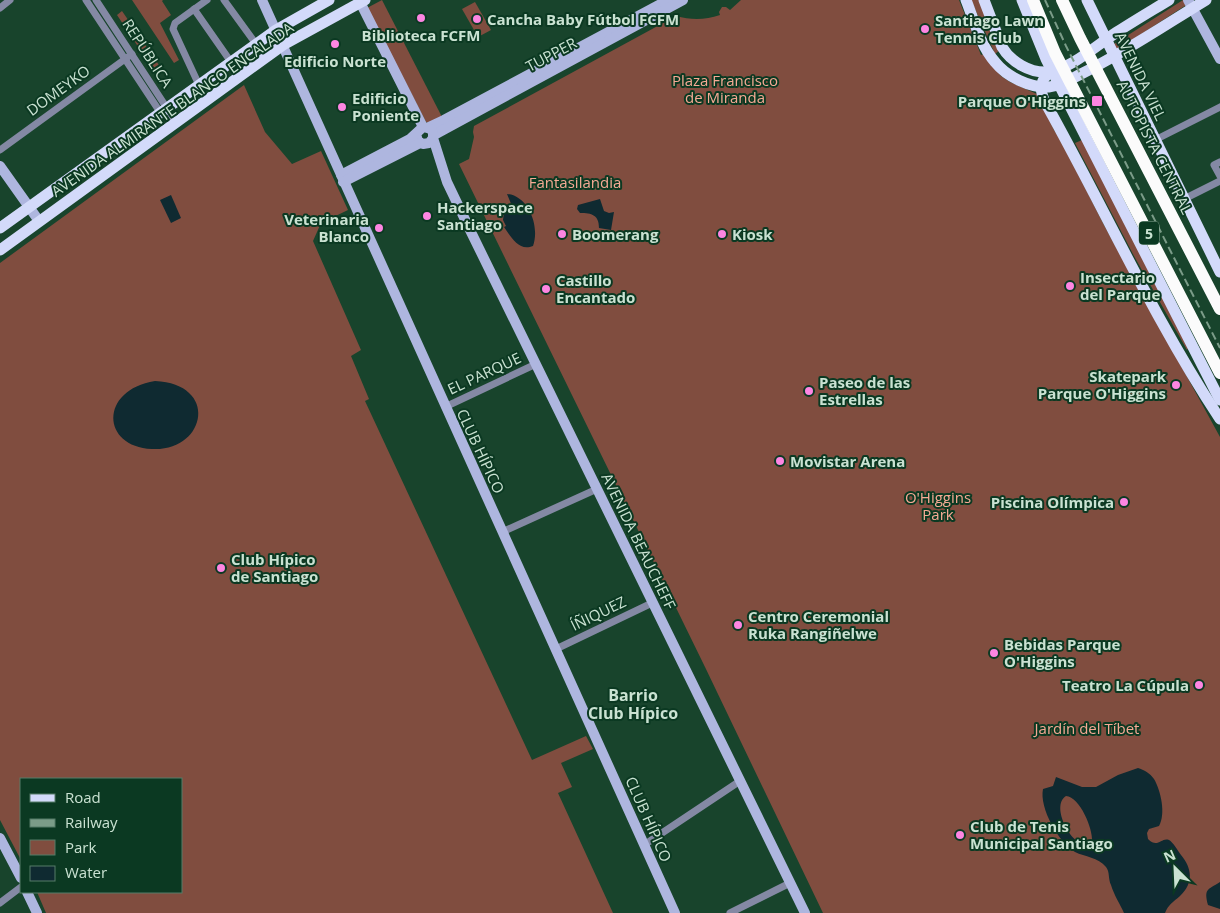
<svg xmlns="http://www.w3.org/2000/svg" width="1220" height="913" font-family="'Open Sans',sans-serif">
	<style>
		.green { fill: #804d3f }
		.water { fill: #0f2a31; fill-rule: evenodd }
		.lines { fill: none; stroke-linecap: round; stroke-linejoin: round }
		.street { stroke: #8489a4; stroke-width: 7 }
		.secondary { stroke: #aeb6df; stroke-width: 10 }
		.primary { stroke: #d3dafa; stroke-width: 11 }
		.highway { stroke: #fbfbfb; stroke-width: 12 }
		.rail { stroke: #7b9c88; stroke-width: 2; stroke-dasharray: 8 4; stroke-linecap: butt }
		.poi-dot { fill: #fd86e2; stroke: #0b3922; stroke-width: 2 }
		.labels { text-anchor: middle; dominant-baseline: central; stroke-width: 4; stroke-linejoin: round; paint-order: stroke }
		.shield { fill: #0b3922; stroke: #91af9d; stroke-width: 1 }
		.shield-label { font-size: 14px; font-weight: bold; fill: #cae2d2 }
		.poi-label { font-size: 15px; font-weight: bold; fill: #cae2d2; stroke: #0b3922; text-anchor: start }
		.street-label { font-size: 15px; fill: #cae2d2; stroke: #0b3922 }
		.park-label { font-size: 15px; fill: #f6aa95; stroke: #0b3922 }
		.neighbourhood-label { font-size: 16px; font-weight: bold; fill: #cae2d2; stroke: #0b3922 }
	</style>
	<rect width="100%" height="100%" fill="#18442c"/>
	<g class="green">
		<path d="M132,0H163L162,1L171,15L160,23L179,60L174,63Z"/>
		<path d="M382,0L442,117L429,123L426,122L367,8Z"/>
		<path d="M741,0H959L981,55L984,54L1001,76L1010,82L1037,94L1054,130L1061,140L1104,225L1220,437V913H823L705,667L459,164L469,159L474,137L473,132L474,126L676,16C691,20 705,20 720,15L719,12L722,7H726L730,10Z"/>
		<path d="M971,0H980L1000,50L995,54Z"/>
		<path d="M1183,0H1194L1115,51L1111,46Z"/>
		<path d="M475,2L491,30L478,37L462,9Z"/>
		<path d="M122,11L163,71L157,75L117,15Z"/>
		<path d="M244,85L265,132L292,164L321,151L348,210L321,223L313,241L361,350L351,356L369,399L365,401L532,760L586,736L593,749L561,763L572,787L558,793L613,913H46L37,892H181V779H21V860L0,820V263Z"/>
		<path d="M1082,140L1188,348L1187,350L1134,256L1075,143Z"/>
	</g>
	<g class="water">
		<path d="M507,194C529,196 540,227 533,246C519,252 511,237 504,227L506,226L503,220L504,212L510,209L512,206Z"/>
		<path d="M171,195L181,218L171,223L160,200Z"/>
		<path d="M600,199L604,211L609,213L614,212L611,230L599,228C599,215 592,213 580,213L577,209L578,205Z"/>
		<path d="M155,381C220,384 206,452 152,449C101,447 99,390 155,381Z"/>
		<path d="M1138,768C1144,770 1150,773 1154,779C1161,791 1166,814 1159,826L1149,829L1147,833L1148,839C1158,849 1161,837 1169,840C1173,842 1178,851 1181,855C1192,868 1194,883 1180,896C1173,902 1168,905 1165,913H1124C1120,904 1114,895 1111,885C1108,879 1110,872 1106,867C1098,857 1085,857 1075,852C1059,843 1039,808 1043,789L1053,786L1056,777L1082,787H1096L1118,775ZM1066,796C1080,797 1093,829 1092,841L1088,846C1071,846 1050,806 1066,796Z"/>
		<path d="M1220,882V909L1208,905C1204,889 1207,890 1220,882Z"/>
	</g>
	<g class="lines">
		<g class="street">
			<path d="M86,0L160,112"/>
			<path d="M96,0L176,122"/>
			<path d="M224,0L256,44"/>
			<path d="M0,8L10,0"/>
			<path d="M194,9L231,62"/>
			<path d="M199,85L173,29L175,23L207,0"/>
			<path d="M1155,140L1220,107"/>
			<path d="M0,150L132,54"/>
			<path d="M1220,162L1214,165L1220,176"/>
			<path d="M1184,199L1220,181"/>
			<path d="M445,407L536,364"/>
			<path d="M502,532L597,489"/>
			<path d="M556,649L652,603"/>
			<path d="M644,845L740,781"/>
			<path d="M0,903L21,887"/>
			<path d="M730,913L790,883"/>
		</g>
		<g class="secondary">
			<path d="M262,0L675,913"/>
			<path d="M359,0L423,127"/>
			<path d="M1188,0L1220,59"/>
			<path d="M429,127L444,120L668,0"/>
			<path d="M434,135L683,0"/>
			<path d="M433,138L447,182L470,230L805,913"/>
			<path d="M0,166L39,221"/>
			<path d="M341,175L410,139L423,127L431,129L433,133V138L429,143L423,144L418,141L416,134"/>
			<path d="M343,182L420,143"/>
			<path d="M0,838L21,878"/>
			<path d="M27,892L37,913"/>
		</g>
		<g class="primary">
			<path d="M966,0C974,20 980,45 995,62C1007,77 1030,88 1049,87C1060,86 1071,79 1081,74C1124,53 1165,25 1206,0"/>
			<path d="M984,0L1002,47C1011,62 1030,73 1047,72C1070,70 1098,44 1117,32C1134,21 1151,11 1169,0"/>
			<path d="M1022,0L1046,59L1220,400"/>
			<path d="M1087,0L1220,272"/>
			<path d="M1051,71C1040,80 1039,89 1045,102C1104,207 1153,318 1220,419"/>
			<path d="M0,228L276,30L329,0"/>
			<path d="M0,250L283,45L365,0"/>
		</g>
		<g class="highway">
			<path d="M1033,0L1055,53L1220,373"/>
			<path d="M1062,0L1080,38L1220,309"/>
		</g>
		<path class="rail" d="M1045,0L1066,46L1220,348"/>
	</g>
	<g class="poi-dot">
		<circle cx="421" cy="18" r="5"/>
		<circle cx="477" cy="19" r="5"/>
		<circle cx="925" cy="29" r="5"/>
		<circle cx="335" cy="44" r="5"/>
		<rect x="1091" y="95" width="12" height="12" rx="2.5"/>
		<circle cx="342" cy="107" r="5"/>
		<circle cx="427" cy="216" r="5"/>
		<circle cx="379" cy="228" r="5"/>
		<circle cx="562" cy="234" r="5"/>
		<circle cx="722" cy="234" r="5"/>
		<circle cx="1070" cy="286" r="5"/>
		<circle cx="546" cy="289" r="5"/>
		<circle cx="1176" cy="385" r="5"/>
		<circle cx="809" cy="391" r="5"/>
		<circle cx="780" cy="461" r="5"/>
		<circle cx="1124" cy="502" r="5"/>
		<circle cx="221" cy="568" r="5"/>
		<circle cx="738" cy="625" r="5"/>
		<circle cx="994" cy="653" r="5"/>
		<circle cx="1199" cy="685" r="5"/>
		<circle cx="960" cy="835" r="5"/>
	</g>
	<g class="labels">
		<rect class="shield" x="1139" y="221.5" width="20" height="23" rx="4"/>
		<g class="shield-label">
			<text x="1149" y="233">5</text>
		</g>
		<g class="poi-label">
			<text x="487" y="19">Cancha Baby Fútbol FCFM</text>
			<text x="935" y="20">Santiago Lawn<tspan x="935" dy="17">Tennis Club</tspan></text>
			<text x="421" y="35" text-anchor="middle">Biblioteca FCFM</text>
			<text x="335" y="61" text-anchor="middle">Edificio Norte</text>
			<text x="352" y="98">Edificio<tspan x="352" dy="17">Poniente</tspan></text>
			<text x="1086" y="101" text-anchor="end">Parque O'Higgins</text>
			<text x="437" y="207">Hackerspace<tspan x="437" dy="17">Santiago</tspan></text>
			<text x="369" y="219" text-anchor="end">Veterinaria<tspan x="369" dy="17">Blanco</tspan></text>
			<text x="572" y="234">Boomerang</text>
			<text x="732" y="234">Kiosk</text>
			<text x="1080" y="277">Insectario<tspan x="1080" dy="17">del Parque</tspan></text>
			<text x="556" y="280">Castillo<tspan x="556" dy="17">Encantado</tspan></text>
			<text x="1166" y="376" text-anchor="end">Skatepark<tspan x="1166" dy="17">Parque O'Higgins</tspan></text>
			<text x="819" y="382">Paseo de las<tspan x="819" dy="17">Estrellas</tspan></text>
			<text x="790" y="461">Movistar Arena</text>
			<text x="1114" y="502" text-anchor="end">Piscina Olímpica</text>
			<text x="231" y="559">Club Hípico<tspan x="231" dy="17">de Santiago</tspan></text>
			<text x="748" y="616">Centro Ceremonial<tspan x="748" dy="17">Ruka Rangiñelwe</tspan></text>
			<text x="1004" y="644">Bebidas Parque<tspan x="1004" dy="17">O'Higgins</tspan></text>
			<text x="1189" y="685" text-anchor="end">Teatro La Cúpula</text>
			<text x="970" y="826">Club de Tenis<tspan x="970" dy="17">Municipal Santiago</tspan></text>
		</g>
		<g class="street-label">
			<text transform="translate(148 53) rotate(57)">REPÚBLICA</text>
			<text transform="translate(551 54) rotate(-28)">TUPPER</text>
			<text transform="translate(1141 76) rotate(64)">AVENIDA VIEL</text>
			<text transform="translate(58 90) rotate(-36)">DOMEYKO</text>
			<text transform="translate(172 109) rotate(-35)">AVENIDA ALMIRANTE BLANCO ENCALADA</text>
			<text transform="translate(1155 147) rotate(63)">AUTOPISTA CENTRAL</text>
			<text transform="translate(484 373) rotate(-25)">EL PARQUE</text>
			<text transform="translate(481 451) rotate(65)">CLUB HÍPICO</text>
			<text transform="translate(639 541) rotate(64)">AVENIDA BEAUCHEFF</text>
			<text transform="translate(598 613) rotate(-26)">ÍÑIQUEZ</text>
			<text transform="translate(649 819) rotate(66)">CLUB HÍPICO</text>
		</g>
		<g class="park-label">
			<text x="725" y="80">Plaza Francisco<tspan x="725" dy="17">de Miranda</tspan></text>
			<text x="575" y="182">Fantasilandia</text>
			<text x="938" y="497">O'Higgins<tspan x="938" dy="17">Park</tspan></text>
			<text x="1087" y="728">Jardín del Tíbet</text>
		</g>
		<g class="neighbourhood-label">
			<text x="633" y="695">Barrio<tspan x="633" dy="18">Club Hípico</tspan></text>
		</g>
	</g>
	<rect x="20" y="778" width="162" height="115" fill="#0b3922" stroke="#577d68"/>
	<rect x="30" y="794" width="25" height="8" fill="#d3dafa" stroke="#577d68"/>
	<text x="65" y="803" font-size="15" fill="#cae2d2">Road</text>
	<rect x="30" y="819" width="25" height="8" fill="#7b9c88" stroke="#577d68"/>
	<text x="65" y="828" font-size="15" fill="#cae2d2">Railway</text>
	<rect x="30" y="840" width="25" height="15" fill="#804d3f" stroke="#577d68"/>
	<text x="65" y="853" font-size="15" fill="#cae2d2">Park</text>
	<rect x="30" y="866" width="25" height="15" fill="#0f2a31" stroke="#577d68"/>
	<text x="65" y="878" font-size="15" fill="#cae2d2">Water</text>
	<g transform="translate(1175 868) rotate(336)" stroke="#0b3922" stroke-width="4" paint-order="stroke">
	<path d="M0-4L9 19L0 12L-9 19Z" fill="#cae2d2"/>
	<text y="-8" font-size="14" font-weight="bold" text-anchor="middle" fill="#cae2d2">N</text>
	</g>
</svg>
